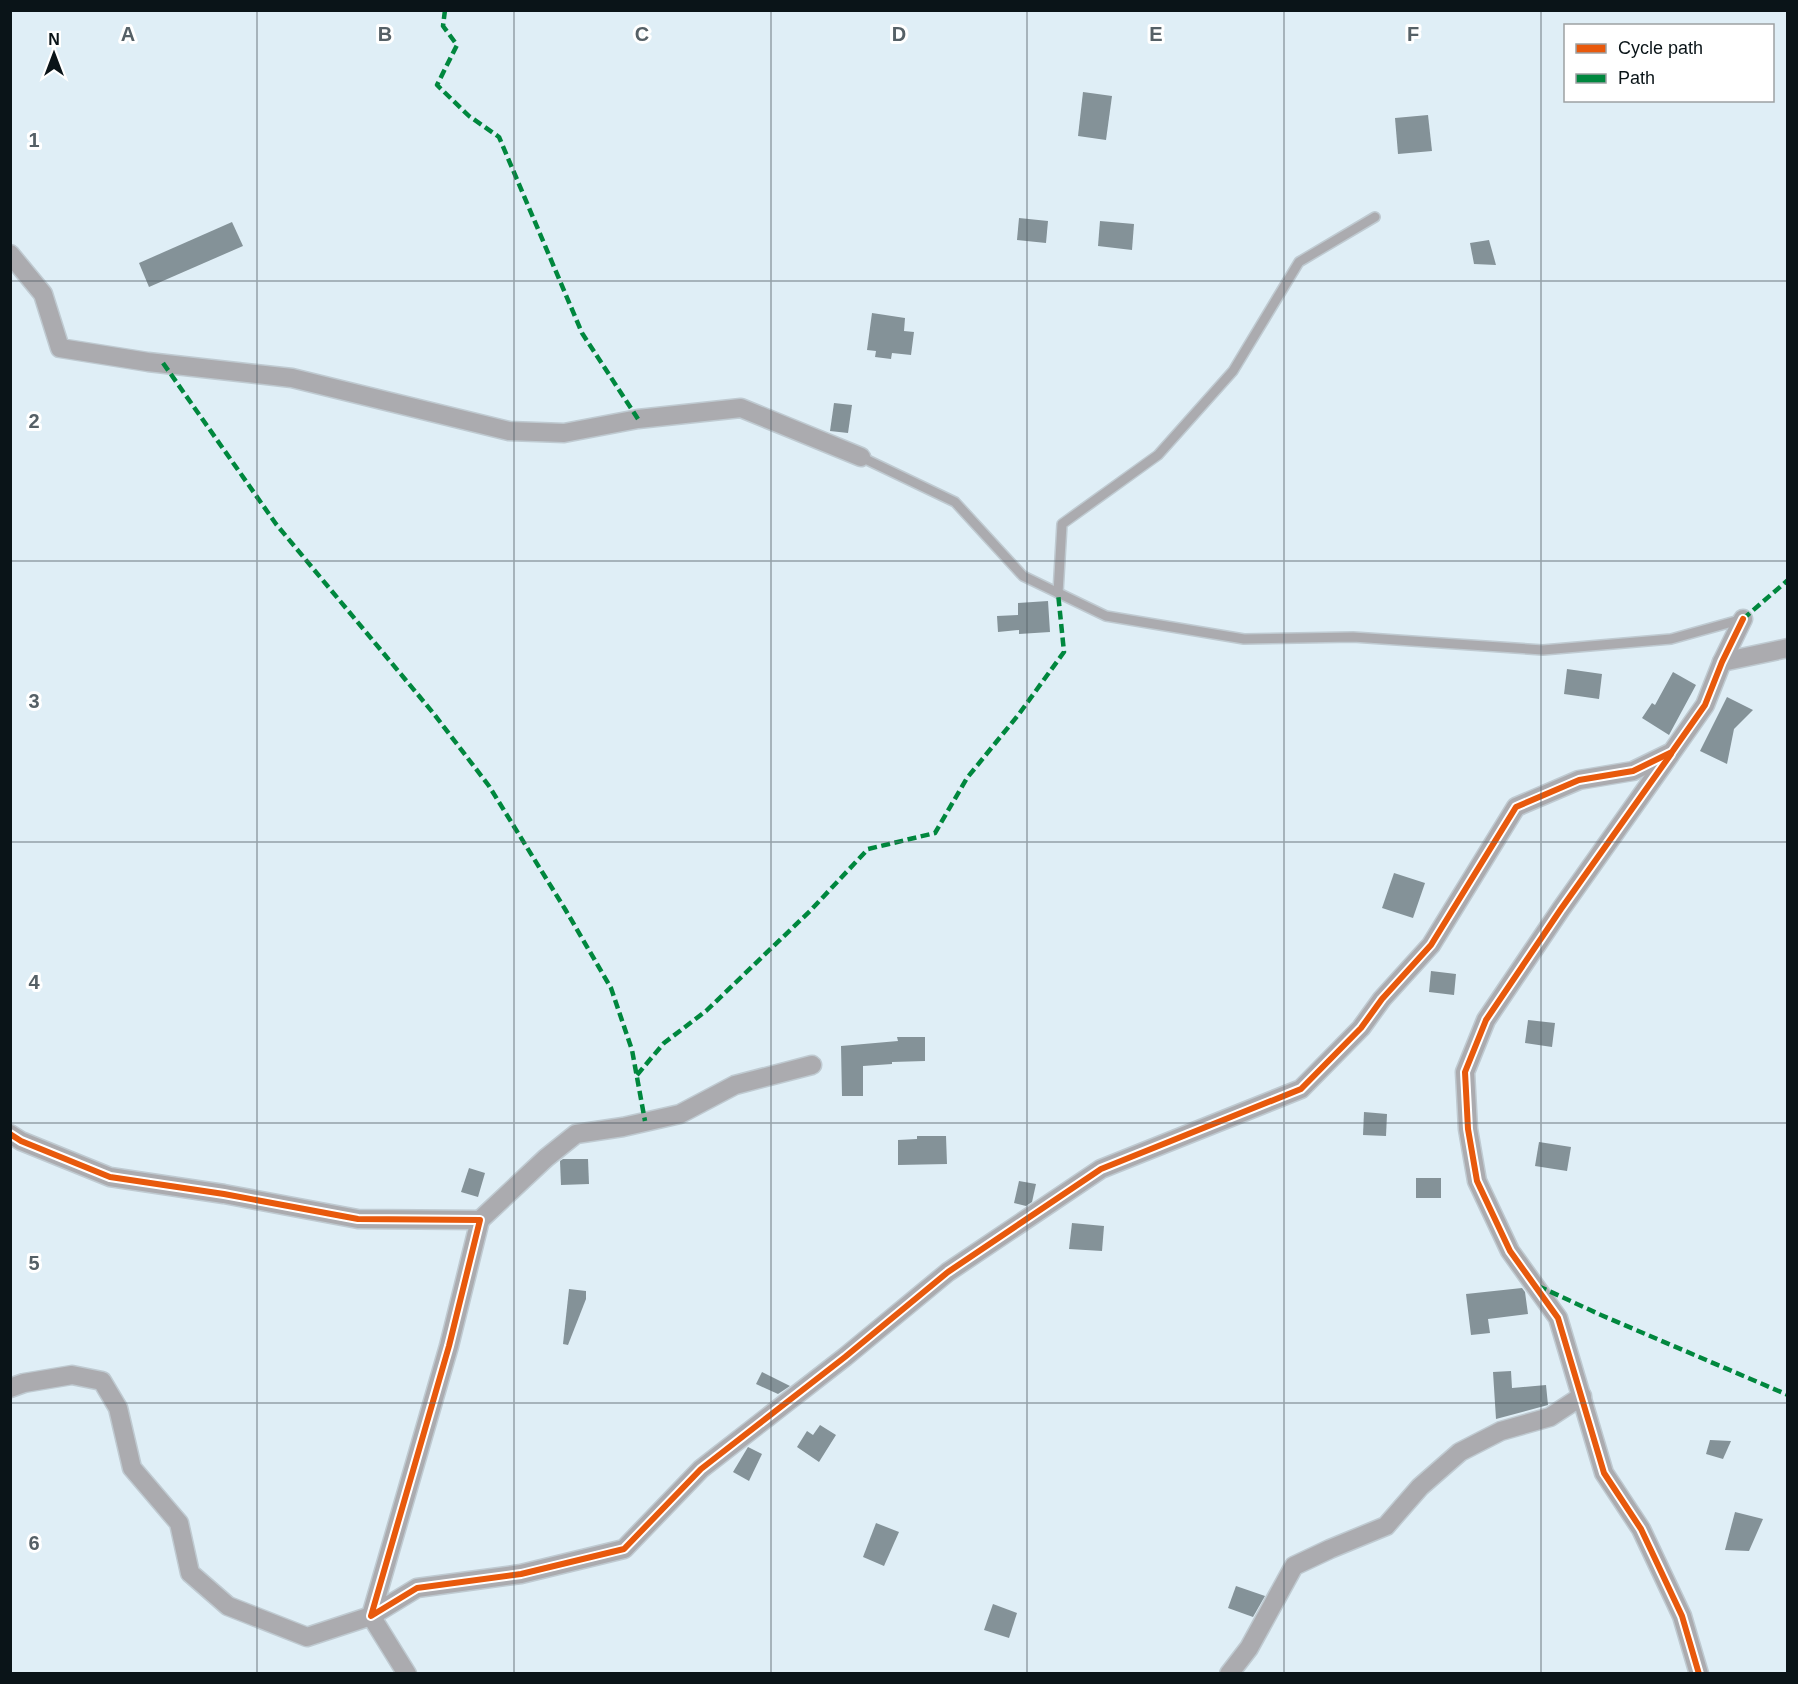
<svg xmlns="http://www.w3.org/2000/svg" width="1798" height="1684" font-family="Helvetica,sans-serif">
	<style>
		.building { fill: #849298 }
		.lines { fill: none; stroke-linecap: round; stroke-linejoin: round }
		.service-casing { stroke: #bfcad1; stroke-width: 12 }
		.minor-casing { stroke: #bfcad1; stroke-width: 21 }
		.service { stroke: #ababaf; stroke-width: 9 }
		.minor { stroke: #ababaf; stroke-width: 18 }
		.quiet { stroke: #00873e; stroke-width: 4.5; stroke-dasharray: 9 4.5; stroke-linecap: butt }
		.cycleway-casing { stroke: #fff; stroke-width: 10 }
		.cycleway { stroke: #e8590c; stroke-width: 6 }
		.grid { fill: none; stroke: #556066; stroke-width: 1.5; stroke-opacity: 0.55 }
		.grid-label { font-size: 20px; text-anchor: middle; font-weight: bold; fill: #556066; stroke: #fff; stroke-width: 6; stroke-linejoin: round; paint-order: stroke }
	</style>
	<rect width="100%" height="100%" fill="#dfeef6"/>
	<g class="building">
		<path d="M1083,92L1112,96L1106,140L1078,136Z"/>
		<path d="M1428,115L1432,151L1398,154L1395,118Z"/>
		<path d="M1019,218L1048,221L1046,243L1017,240Z"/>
		<path d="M1100,221L1134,224L1132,250L1098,246Z"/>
		<path d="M232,222L243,246L149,287L139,263Z"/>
		<path d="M1489,240L1496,265L1474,264L1470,243Z"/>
		<path d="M872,313L905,318L904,331L914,332L911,355L892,353L891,359L875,357L876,351L867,350Z"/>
		<path d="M834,403L852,405L848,433L830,431Z"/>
		<path d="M1048,601L1050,632L1019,634V630L998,632L997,616L1018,615V603Z"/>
		<path d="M1567,669L1602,674L1599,699L1564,694Z"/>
		<path d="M1673,672L1696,685L1669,735L1642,718L1652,703L1655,705Z"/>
		<path d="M1727,697L1753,710L1734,729L1727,764L1700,751Z"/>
		<path d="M1394,873L1425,883L1413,918L1382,908Z"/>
		<path d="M1431,971L1456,974L1454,995L1429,992Z"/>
		<path d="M1528,1020L1555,1023L1552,1047L1525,1043Z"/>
		<path d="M897,1037H925V1061L892,1062V1064L863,1066V1096H842L841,1046L898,1041Z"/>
		<path d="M1364,1112L1387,1114L1386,1136L1363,1135Z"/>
		<path d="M917,1136H946L947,1164L898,1165V1140L917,1139Z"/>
		<path d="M1539,1142L1571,1147L1567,1171L1535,1166Z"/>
		<path d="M563,1159H588L589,1184L561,1185L560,1161Z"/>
		<path d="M469,1168L485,1173L478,1197L461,1192Z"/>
		<rect x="1416" y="1178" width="25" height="20"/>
		<path d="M1019,1181L1036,1184L1032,1202L1026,1206L1014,1203Z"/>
		<path d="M1072,1223L1104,1226L1102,1251L1069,1249Z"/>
		<path d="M1522,1288L1525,1292L1528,1314L1488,1319L1490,1333L1471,1335L1466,1294Z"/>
		<path d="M569,1289L586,1291V1299L568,1345L563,1344Z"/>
		<path d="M1511,1371L1512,1388L1546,1385L1548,1405L1496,1419L1493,1372Z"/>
		<path d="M762,1372L790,1386L778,1394L756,1384Z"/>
		<path d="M820,1425L836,1435L819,1462L797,1447L807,1431L813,1435Z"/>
		<path d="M1710,1440L1731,1441L1723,1459L1706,1454Z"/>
		<path d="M748,1447L762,1454L749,1481L733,1472Z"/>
		<path d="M1735,1512L1763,1519L1749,1551L1725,1550Z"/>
		<path d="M876,1523L899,1532L884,1566L863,1557Z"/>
		<path d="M1236,1586L1265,1596L1253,1617L1228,1608Z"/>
		<path d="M993,1604L1017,1613L1009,1638L984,1630Z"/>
	</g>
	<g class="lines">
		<g class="service-casing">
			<g id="service">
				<path d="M861,457L955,502L1023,576L1106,616L1244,639L1353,637L1543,650L1671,639L1743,619"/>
				<path d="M1058,593L1062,524L1158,455L1233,371L1299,262L1375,217"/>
			</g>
		</g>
		<g class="minor-casing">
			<g id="minor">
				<path d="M10,254L43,294L60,348L148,362L292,378L509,431L564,433L638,419L741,408L861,457"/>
				<path d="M1722,662L1788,648"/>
				<path d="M1670,755L1561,909L1486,1020L1465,1072L1468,1129L1477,1181L1510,1251L1558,1318L1604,1473L1641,1529L1682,1616L1699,1674"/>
				<path d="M10,1134L21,1141L110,1177L224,1194L358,1219L480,1220L449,1346L371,1616L417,1588L521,1574L624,1549L701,1469L845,1357L948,1272L1101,1169L1301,1089L1361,1028L1382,999L1431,945L1516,807L1579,780L1633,771L1672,752L1705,705L1722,662L1743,619"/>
				<path d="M480,1220L546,1158L576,1134L623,1127L680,1114L735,1085L812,1065"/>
				<path d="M10,1388L24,1383L72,1375L102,1381L118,1408L132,1468L179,1523L190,1573L228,1606L307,1637L371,1616L407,1674"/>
				<path d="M1229,1674L1249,1648L1294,1566L1330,1549L1386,1526L1420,1487L1460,1452L1501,1431L1550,1417L1582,1396"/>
			</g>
		</g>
		<use href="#service" class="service"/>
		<use href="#minor" class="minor"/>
		<g class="quiet">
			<path d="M445,10L443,26L457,45L437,85L469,116L499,137L582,333L638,419"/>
			<path d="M163,363L276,524L434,714L489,786L565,909L611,988L632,1050L645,1121"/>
			<path d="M1743,619L1788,580"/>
			<path d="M637,1075L664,1043L706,1011L810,911L868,849L935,833L967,778L1019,714L1064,652L1058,593"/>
			<path d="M1538,1286L1601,1315L1788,1395"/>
		</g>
		<g class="cycleway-casing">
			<g id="cycleway">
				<path d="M1671,754L1561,909L1486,1020L1465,1072L1468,1129L1477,1181L1510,1251L1558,1318L1604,1473L1641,1529L1682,1616L1699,1674"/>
				<path d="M10,1134L21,1141L110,1177L224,1194L358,1219L480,1220L449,1346L371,1616L417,1588L521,1574L624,1549L701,1469L845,1357L948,1272L1101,1169L1301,1089L1361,1028L1382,999L1431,945L1516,807L1579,780L1633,771L1672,752L1705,705L1722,662L1743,619"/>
			</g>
		</g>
		<use href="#cycleway" class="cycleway"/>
	</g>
	<path class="grid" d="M257,10V1674M514,10V1674M771,10V1674M1027,10V1674M1284,10V1674M1541,10V1674M10,281H1788M10,561H1788M10,842H1788M10,1123H1788M10,1403H1788"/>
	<g class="grid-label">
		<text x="128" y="41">A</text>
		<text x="385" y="41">B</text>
		<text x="642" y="41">C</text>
		<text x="899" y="41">D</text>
		<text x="1156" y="41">E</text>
		<text x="1413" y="41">F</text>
		<text x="34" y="147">1</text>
		<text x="34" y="428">2</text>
		<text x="34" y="708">3</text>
		<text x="34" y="989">4</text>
		<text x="34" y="1270">5</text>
		<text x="34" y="1550">6</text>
	</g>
	<rect width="1798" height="1684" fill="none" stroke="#0a1418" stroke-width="24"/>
	<rect x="1564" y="24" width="210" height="78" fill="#ffffff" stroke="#9da1a3" stroke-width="1.5"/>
	<rect x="1576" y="44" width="30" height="9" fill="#e8590c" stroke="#9da1a3" stroke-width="1.5"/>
	<text x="1618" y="54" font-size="18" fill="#0a1418">Cycle path</text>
	<rect x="1576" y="74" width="30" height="9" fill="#00873e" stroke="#9da1a3" stroke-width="1.5"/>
	<text x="1618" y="84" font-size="18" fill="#0a1418">Path</text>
	<g transform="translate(54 54)" stroke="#ffffff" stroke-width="4.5" paint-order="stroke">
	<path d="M0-4.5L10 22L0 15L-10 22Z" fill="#0a1418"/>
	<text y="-9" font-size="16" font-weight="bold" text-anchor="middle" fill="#0a1418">N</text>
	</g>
</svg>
